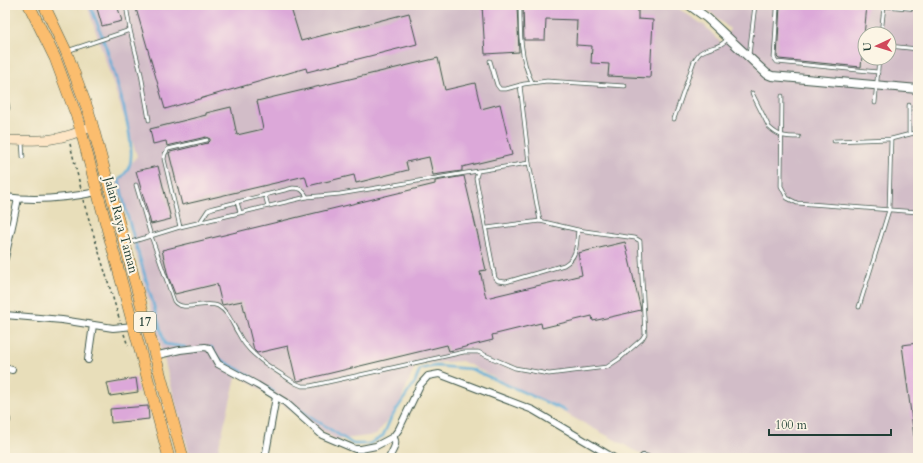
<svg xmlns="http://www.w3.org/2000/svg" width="923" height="463" font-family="Cardo,serif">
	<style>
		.industrial { fill: #d2bdc8; fill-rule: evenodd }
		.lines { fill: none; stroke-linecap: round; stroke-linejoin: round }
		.stream { stroke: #5dacd7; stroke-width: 2.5 }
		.building { fill: #dca8d9 }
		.service-casing { stroke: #3d5548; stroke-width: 4.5 }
		.minor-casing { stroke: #3d5548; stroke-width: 8 }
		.tertiary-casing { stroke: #3d5548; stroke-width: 10 }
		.secondary-casing { stroke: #3d5548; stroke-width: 10 }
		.trunk-casing { stroke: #3d5548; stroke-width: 12 }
		.path { stroke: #3d5548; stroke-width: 1.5; stroke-dasharray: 3 3; stroke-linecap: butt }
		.service { stroke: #fff; stroke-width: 3 }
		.minor { stroke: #fff; stroke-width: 6 }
		.tertiary { stroke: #fff; stroke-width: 8 }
		.secondary { stroke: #fde5c5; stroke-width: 9 }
		.trunk { stroke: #fbbd6e; stroke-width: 11 }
		.labels { text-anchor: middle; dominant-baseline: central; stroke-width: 4; stroke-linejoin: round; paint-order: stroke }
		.shield { fill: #fcf5e5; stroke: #617469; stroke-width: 1 }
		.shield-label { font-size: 12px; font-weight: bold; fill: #1f3d34 }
		.street-label { font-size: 13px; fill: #1f3d34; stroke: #fcf5e5 }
	</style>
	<rect width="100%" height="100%" fill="#fcf5e5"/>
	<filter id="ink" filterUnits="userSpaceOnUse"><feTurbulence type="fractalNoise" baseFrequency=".025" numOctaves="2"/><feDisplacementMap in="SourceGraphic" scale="8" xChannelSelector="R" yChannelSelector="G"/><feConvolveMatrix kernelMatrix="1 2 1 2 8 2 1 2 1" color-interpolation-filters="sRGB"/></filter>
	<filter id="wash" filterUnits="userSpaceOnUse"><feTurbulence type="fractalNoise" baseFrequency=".012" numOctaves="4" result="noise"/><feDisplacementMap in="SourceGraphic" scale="16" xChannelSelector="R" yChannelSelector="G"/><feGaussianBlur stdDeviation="0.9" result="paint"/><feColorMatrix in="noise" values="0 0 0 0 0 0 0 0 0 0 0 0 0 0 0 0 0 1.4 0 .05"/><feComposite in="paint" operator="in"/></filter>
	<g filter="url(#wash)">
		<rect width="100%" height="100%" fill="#e8deba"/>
		<path class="industrial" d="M87,5H673L705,26L722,44L730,29L702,5H918V458H649L546,403L462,361L416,364L398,407L376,435L336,440L237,374L216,458H195L190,456L117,183L137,156ZM865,34H889V58H865Z"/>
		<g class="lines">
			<g class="stream">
				<path d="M90,5C104,38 115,73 124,108C127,123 132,140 131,156C131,167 126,173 119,180L126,211L165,344L185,347"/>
				<path d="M211,347L218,358L245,373L274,392"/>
				<path d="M288,402L353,444H369L383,436L391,418L415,382L420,369L436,366L471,369L566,411"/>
			</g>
		</g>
		<g id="blocks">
			<g class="building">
				<path d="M96,5H117L122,21L102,26Z"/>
				<path d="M135,5H290L301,41L409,13L417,44L307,72L306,68L165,109Z"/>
				<path d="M482,5H517L519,52L485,54Z"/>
				<path d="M523,5H638V19L653,20L650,78L608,76L609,64L591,63L592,46L576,45L577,20L546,19L545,40H524Z"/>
				<path d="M780,5H867L861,67L779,59L777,57Z"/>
				<path d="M438,58L445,90L475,83L481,109L500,104L512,155L462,167V171L433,175L429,157L406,162L408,170L356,183L354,175L308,186L305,176L182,205L169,153L170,152L208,143L210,141V139L206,137L167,146L166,141L153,144L150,129L206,115V113L231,107L237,135L263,129L257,101Z"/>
				<path d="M158,166L171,219L151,224L136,171Z"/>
				<path d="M464,176L486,270L480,271L486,298L582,275L578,253L625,242L641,310L593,321L592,316L542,328L541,323L492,335L493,340L449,351L447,345L298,381L296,380L288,346L257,353L254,350L242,301L222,305L217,284L175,294L168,276L162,250L435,184V181Z"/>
				<path d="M918,343V436H914L902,345Z"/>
				<path d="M136,378L138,392L110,396L107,383Z"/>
				<path d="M148,406L149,419L111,423L110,409Z"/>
			</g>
		</g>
	</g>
	<g filter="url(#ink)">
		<use href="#blocks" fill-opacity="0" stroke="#3d5548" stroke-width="1"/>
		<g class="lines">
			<g class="service-casing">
				<g id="service">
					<path d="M126,5L130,30"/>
					<path d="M520,5C520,31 520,59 532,82"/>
					<path d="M774,5L777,9L774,58L777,62L878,72"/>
					<path d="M884,6L918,9"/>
					<path d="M881,34L884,6"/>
					<path d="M889,46L918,49"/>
					<path d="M67,51L130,30L141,74L149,120"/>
					<path d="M749,55L755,5"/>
					<path d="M490,61L497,85L500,89H506L524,84L547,81L625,86"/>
					<path d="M520,85L529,163L540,221"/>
					<path d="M752,93L769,127C779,137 786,137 799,137"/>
					<path d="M5,94L8,108L5,113"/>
					<path d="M782,96L781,186L787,198L797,203L918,212"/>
					<path d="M875,103L879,58"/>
					<path d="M909,105V134"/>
					<path d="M916,105L918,108"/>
					<path d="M674,119L694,61C696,58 698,55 700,53C710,46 720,49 728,38"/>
					<path d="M834,141L891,139L918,132"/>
					<path d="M22,142L23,157"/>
					<path d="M529,163L478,171L476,178L495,278L498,281L506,282L564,265C578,257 576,245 578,230"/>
					<path d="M136,185L151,236L174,301C182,313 206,300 218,306C229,312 232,324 238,333C242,341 248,349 255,355C266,366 282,374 295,383L302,386H310L464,352H478L515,368L549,374L607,367L619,359L642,339L645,334L640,241L635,238L578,230L540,221L487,228"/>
					<path d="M265,195L268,206"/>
					<path d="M237,202L240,212"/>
					<path d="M200,222L208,210L213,208L293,188C301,188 303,190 307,197"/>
					<path d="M180,227L164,159L165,154L168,149L207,140"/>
					<path d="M128,243L180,227L307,197L340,194L478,171"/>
					<path d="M859,307L889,210L891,139"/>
				</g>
			</g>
			<g class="minor-casing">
				<g id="minor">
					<path d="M5,197C35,201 68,198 97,192"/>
					<path d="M5,258L18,199"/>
					<path d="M5,315L62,320L113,328L134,326"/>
					<path d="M154,356L180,350L205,347L209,348L218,364L257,385L285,402L322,435L355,449H361L376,446L393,437L399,429L420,385L428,376L439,374L533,410L614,458"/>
					<path d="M88,360L93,325"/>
					<path d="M5,368L12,370"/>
					<path d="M5,420H7"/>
					<path d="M265,458L276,397"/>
					<path d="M389,458C392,451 399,443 393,437"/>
					<path d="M642,458L643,457L647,458"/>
				</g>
			</g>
			<g class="tertiary-casing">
				<path id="tertiary" d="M689,5L707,18L767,74L772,76L918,89"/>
			</g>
			<g class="secondary-casing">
				<path id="secondary" d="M5,140C40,141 60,142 92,126"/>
			</g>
			<g class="trunk-casing">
				<g id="trunk">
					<path d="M29,5L55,58L78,120L169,458"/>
					<path d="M44,5L66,51L89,113L183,458"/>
				</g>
			</g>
			<g class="path">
				<path d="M70,144L81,189"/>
				<path d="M83,200L120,321"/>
				<path d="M124,334L128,346"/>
			</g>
			<use href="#service" class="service"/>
			<use href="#minor" class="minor"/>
			<use href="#tertiary" class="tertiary"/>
			<use href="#secondary" class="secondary"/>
			<use href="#trunk" class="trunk"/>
		</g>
	</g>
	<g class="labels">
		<rect class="shield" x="134" y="312" width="22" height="20" rx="3"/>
		<g class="shield-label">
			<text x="145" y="322">17</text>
		</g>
		<g class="street-label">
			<text transform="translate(121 225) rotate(75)">Jalan Raya Taman</text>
		</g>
	</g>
	<rect width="923" height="463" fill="none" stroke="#fcf5e5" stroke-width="20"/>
	<g transform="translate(877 46) rotate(266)"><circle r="19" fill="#fcf5e5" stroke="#a4ab9e"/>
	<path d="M0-3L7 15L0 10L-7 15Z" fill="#d1495b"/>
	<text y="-6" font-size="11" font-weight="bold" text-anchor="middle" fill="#1f3d34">U</text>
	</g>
	<path d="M769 429v6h122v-6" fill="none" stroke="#1f3d34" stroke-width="2"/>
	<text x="775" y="429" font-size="12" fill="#1f3d34" stroke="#fcf5e5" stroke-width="3" paint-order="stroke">100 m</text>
</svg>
